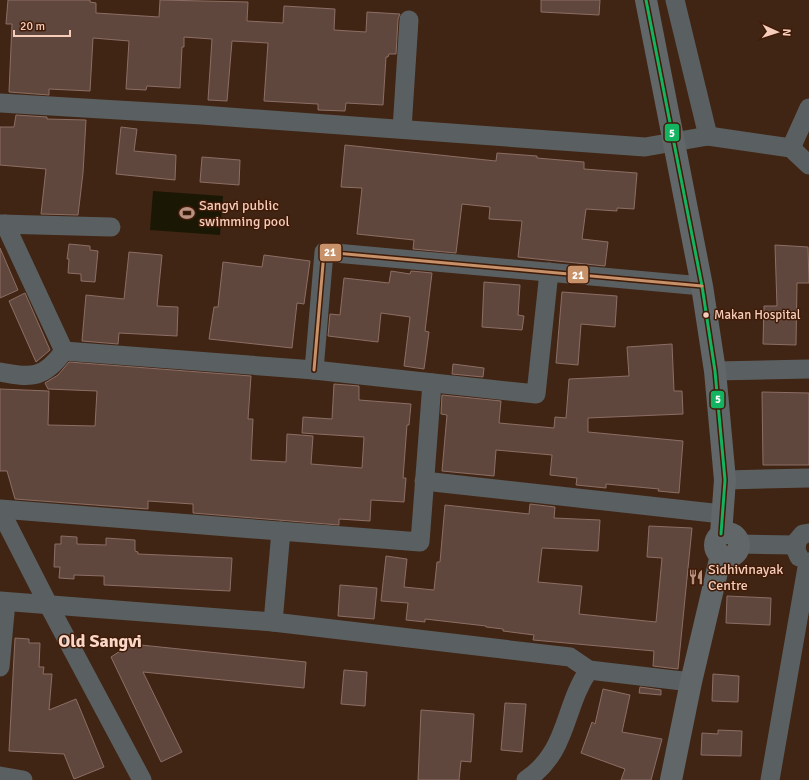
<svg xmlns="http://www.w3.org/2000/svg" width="809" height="780" font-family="Signika,sans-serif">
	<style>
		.water { fill: #1b1705 }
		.building { fill: #60473e; stroke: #8b6e64 }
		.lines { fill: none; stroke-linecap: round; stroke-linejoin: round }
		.minor { stroke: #5a6062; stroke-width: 19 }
		.major { stroke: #616768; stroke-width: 22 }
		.bus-1-casing { stroke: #401b08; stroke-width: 6 }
		.bus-2-casing { stroke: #401b08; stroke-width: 6 }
		.bus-1 { stroke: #13b361; stroke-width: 3 }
		.bus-2 { stroke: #c7916a; stroke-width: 3 }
		.bus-dot { fill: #f6ccba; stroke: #401b08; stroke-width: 1.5 }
		.labels { text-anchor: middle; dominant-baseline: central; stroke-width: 3; stroke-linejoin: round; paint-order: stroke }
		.bus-label { font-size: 13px; fill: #f6ccba; stroke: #401b08; text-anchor: start }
		.poi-label { font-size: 14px; fill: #f6ccba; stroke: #401b08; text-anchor: start }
		.district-label { font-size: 18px; font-weight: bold; fill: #f9d7c8; stroke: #401b08 }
		.line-badge { stroke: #401b08; stroke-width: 1.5 }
		.badge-label { font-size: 11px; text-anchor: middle; font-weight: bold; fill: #fff }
	</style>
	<rect width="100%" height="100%" fill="#412514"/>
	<path class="water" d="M153,191L223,196L220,235L150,230Z"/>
	<g class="building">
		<path d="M8,0H90V2L96,3V13L159,17L160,0L248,2L247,21L283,23L284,6L335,9L334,30L366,32L367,12L400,14L398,19L396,54H389L388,57H386L383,105L346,103L345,111L318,110V104L264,101L268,43L232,41L227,101L208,100L212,39L184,37V47H182L180,88L147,86L146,90L126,89L129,41L93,38L90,91L49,89V95L9,92L12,24H6Z"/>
		<path d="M541,0H600L599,15L541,12Z"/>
		<path d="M16,115L47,117V119L86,120L83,173L78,215L41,214L46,169L0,165V127H14Z"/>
		<path d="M121,127L137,129L134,151L176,155L175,180L116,174Z"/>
		<path d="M345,145L496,161L497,153L537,156V158L584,162V169L637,173L634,209L617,208V211L586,209L582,239L608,242L605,266L518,257L522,221L489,219L490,207L462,204L456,253L413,249L414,240L357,234L362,188L341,187Z"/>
		<path d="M202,157L240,160L239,185L200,182Z"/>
		<path d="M69,244L90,246V250L98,251L95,282L81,281V274L68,273L69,259H67Z"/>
		<path d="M775,245L808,247L809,283H797L796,345L763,344L764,306H777Z"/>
		<path d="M0,248L18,290L0,298Z"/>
		<path d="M129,252L162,255L157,306L178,307L177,336L119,333L118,344L82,341L86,295L124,299Z"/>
		<path d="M264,255L310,261L304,304L297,303L292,348L209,339L214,307H218L223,262L262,267Z"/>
		<path d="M391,271L410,274L411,271L432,273L425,331L429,332L424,369L404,366L410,317L381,313L378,342L328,336L330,314L340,315L344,278L389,283Z"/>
		<path d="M484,282L520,285L518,315L524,316L522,330L482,327Z"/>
		<path d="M562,292L617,296L615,327L581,324L578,365L556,363Z"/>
		<path d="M25,293L50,350L36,362L9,301Z"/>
		<path d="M672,344L674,391H682L683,414L588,418V432L683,441L679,493L658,491L659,489L606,484V488L576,485L577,478L550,475L552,455L496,450L494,476L442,471L447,415L441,414L442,395L501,401L499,423L554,428L555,417L566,418L569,379L629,376L627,347Z"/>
		<path d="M69,362L251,376L248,419H253L251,460L286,462L287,434L313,436L311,464L362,468L364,437L302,433L303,417L332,419L334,384L359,386V400L411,404L409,425H407L403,478H406L404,502L371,500L370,521L339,519V525L193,513V504L148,501V509L15,499L7,471H0V389L49,391L48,425L95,426L97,391L48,389L45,383L58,375Z"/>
		<path d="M453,364L484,368L483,377L452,374Z"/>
		<path d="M762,392L809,393V465H763Z"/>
		<path d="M530,504L555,507L554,518L600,520L598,551L542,548L538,582L582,586L579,614L656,622L662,558L647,557L649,526L692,528L678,669L653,666L654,651L533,640L534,635L503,631V629L486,627V626L425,619V622L406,620L408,603L381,601L386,556L407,559L404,587L434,590L437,562H440L445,505L529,514Z"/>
		<path d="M61,536L77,537V544L106,545V538L135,540V551L138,552V554L232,558L230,591L104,585V576L74,575V579L59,578L60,567H54L55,544H61Z"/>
		<path d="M340,585L377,588L374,619L338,616Z"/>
		<path d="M727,596L771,598L770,625L726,623Z"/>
		<path d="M15,638L29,639V643H40L39,667H44L43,674H52L49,710L76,699L104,767L74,779L64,754L9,751Z"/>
		<path d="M131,644L306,662L304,688L143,672L182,752L161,762L111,657Z"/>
		<path d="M344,670L367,672L365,706L341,704Z"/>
		<path d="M713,674L739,676L738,702L712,701Z"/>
		<path d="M640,687L661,690V695L639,693Z"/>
		<path d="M603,689L630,695L622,732L662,739L651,780H621L625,769L581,753L592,722L595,724Z"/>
		<path d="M505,703L526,704L522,752L501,750Z"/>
		<path d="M421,710L474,714L471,762L461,761L459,780H418Z"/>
		<path d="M718,730L742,731L741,756L701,755L702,733L718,734Z"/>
	</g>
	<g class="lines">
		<g class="minor">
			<path d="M675,0L708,136"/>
			<path d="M0,103L202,115L645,147L708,136L791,148L809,165"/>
			<path d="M402,129L409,20"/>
			<path d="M791,148L809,108"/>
			<path d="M0,224L111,227"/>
			<path d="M5,224L64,351"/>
			<path d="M64,351L314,370L536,394L549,272"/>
			<path d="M314,370L324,252L702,286"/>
			<path d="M715,371L809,369"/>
			<path d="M0,372C31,378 44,379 64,351"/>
			<path d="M725,480L809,478"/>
			<path d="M424,481L722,514"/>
			<path d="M0,509L420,542L432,383"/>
			<path d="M0,510L48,604L142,780"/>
			<path d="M739,544L795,545"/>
			<path d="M799,557L796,550L797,541L803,534L809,533"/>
			<path d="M0,601L273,622L570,657L589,670"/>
			<path d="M273,622L281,531"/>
			<path d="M0,667L6,602"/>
			<path d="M0,776L23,780"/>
			<path d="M526,780C569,751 563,707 589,670L691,682"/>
			<path d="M770,780L808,562"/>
		</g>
		<g class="major">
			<path d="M646,0L702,286L715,371L725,480L721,534"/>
			<circle cx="727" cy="545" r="12"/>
			<path d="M671,780L691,682L721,555"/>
		</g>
		<g class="bus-1-casing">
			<path id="bus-1" d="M646,0L702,286L715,371L725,480L721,534"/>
		</g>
		<g class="bus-2-casing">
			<path id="bus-2" d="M314,370L324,252L702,286"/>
		</g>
		<use href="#bus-1" class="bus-1"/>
		<use href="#bus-2" class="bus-2"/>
	</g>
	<defs>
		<g id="stadium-bare" transform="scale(1.2)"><path d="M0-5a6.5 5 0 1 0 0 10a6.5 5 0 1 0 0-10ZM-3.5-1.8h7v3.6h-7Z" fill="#b79280" stroke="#401b08" stroke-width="2.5" paint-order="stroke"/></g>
		<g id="restaurant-bare" transform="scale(1.2)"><path d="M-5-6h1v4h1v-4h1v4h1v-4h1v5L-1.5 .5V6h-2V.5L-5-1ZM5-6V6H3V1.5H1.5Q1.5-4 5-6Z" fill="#b79280" stroke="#401b08" stroke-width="2.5" paint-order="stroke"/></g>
	</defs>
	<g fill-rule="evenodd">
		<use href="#stadium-bare" x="187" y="213"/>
		<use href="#restaurant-bare" x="696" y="577"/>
	</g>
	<circle class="bus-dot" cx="706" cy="315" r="3.5"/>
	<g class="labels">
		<g class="bus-label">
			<text x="714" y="315">Makan Hospital</text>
		</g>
		<g class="poi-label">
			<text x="199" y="205">Sangvi public<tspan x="199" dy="16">swimming pool</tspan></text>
			<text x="708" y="569">Sidhivinayak<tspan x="708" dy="16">Centre</tspan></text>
		</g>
		<g class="district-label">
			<text x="100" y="641">Old Sangvi</text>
		</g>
	</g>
	<g class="line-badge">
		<rect x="664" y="123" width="16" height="19" rx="4" fill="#13b361"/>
		<rect x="319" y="243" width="23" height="19" rx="4" fill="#c7916a"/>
		<rect x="567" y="265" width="22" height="19" rx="4" fill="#c7916a"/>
		<rect x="710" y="390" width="15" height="19" rx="4" fill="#13b361"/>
	</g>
	<g class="badge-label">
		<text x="672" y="137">5</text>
		<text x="330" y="256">21</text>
		<text x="578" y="279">21</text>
		<text x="718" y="403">5</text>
	</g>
	<g transform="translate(777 32) rotate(93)" stroke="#401b08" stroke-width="3" paint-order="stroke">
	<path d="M0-3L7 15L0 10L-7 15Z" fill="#f6ccba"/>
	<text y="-6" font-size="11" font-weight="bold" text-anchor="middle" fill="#f6ccba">N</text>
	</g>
	<path d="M14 30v6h56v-6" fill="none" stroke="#f6ccba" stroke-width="2"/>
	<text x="20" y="30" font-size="12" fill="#f6ccba" stroke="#401b08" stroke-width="3" paint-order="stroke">20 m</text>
</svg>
